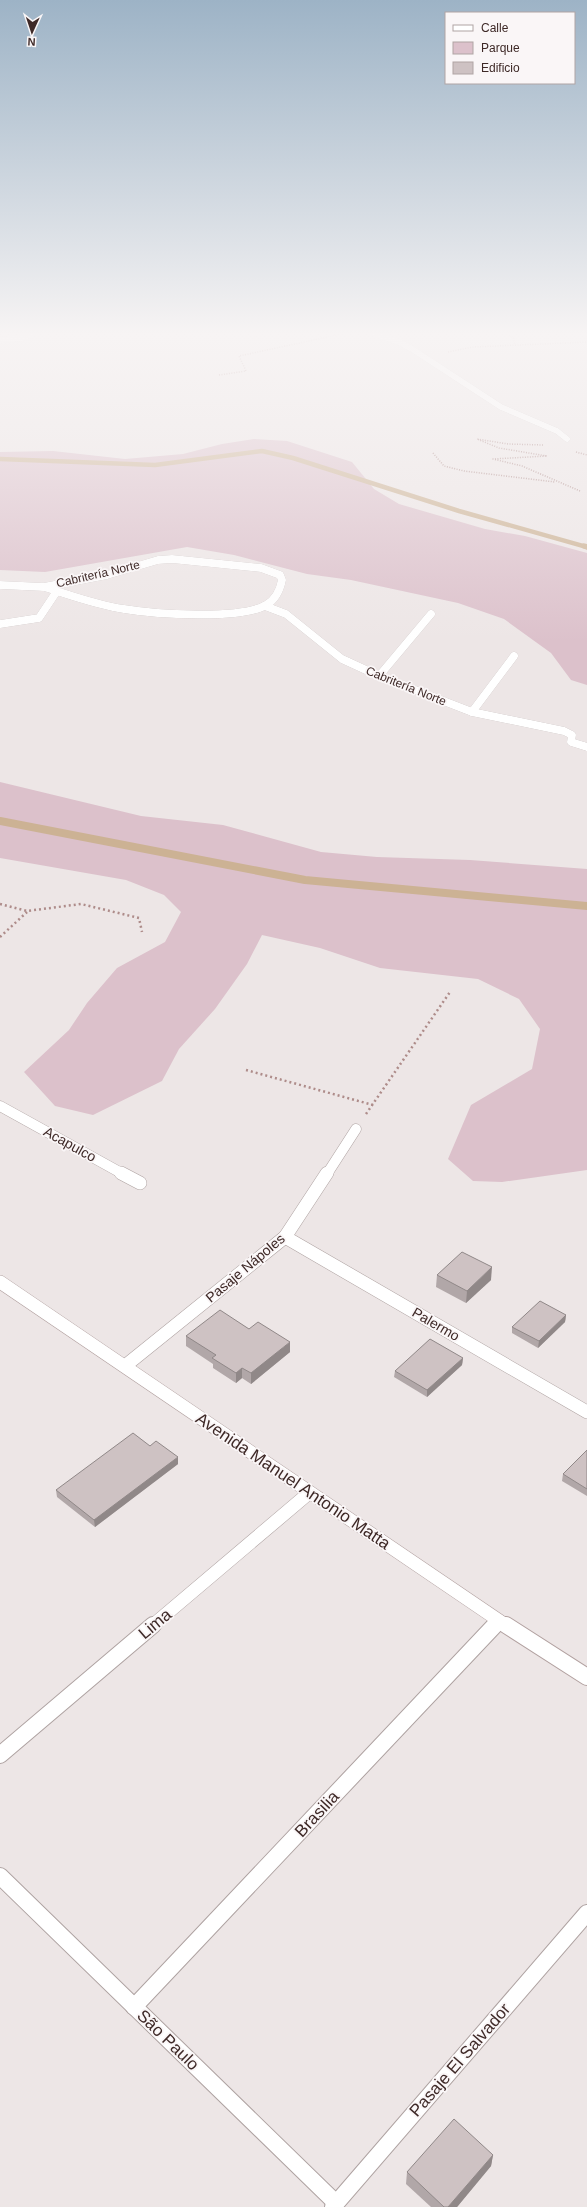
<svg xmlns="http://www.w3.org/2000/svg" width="587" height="2207" font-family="Arial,sans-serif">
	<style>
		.green { fill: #dcc1cb }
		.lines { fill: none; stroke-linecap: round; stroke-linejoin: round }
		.stream-far2 { stroke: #ccb294; stroke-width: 4.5 }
		.stream-far1 { stroke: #ccb294; stroke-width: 5.5 }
		.stream { stroke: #ccb294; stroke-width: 8 }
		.service-casing { stroke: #aea2a1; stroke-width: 8 }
		.minor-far4-casing { stroke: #aea2a1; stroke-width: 6 }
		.minor-far3-casing { stroke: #aea2a1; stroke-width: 8 }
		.minor-far2-casing { stroke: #aea2a1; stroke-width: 11 }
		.minor-far1-casing { stroke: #aea2a1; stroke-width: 14 }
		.minor-casing { stroke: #aea2a1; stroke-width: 18 }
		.tertiary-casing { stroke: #aea2a1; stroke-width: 8 }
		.secondary-far1-casing { stroke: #b2a1a0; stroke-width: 14 }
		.secondary-casing { stroke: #b2a1a0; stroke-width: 18 }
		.path-far1 { stroke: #ae8c8a; stroke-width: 1.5; stroke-dasharray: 1 1.5; stroke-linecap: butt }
		.path { stroke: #ae8c8a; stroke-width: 2.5; stroke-dasharray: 2 3; stroke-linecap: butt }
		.service { stroke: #fff; stroke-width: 8 }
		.minor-far4 { stroke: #fff; stroke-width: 6 }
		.minor-far3 { stroke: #fff; stroke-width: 8 }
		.minor-far2 { stroke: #fff; stroke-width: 10 }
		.minor-far1 { stroke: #fff; stroke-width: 13 }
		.minor { stroke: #fff; stroke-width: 16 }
		.tertiary { stroke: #fff; stroke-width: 8 }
		.secondary-far1 { stroke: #fff; stroke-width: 13 }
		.secondary { stroke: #fff; stroke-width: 16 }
		.wall { fill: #b1a7a8 }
		.shaded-wall { fill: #908888 }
		.building { fill: #cec2c3; stroke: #908888 }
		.labels { text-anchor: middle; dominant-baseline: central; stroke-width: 3.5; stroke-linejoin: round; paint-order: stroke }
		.far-street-label { font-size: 12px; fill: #3e2927; stroke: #faf6f7 }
		.street-label { font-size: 14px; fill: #3e2927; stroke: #faf6f7 }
		.near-street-label { font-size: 17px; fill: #3e2927; stroke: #faf6f7 }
	</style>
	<rect width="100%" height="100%" fill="#ede6e6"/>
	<g class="green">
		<path d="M254,439L287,441L352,462L374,489L399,504L485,529L525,536L587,553V685L571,680L551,653L504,619L458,603L351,580L307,574L234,555L187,547L45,572L0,570V452L53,451L125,459L183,454L222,444Z"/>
		<path d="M0,782L141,816L223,825L321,852L377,857L470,860L587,869V1170L502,1182L473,1181L448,1159L471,1105L532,1069L540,1029L519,999L478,979L380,968L320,948L262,935L247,964L215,1009L179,1049L162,1081L93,1115L55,1106L24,1072L69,1030L87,1003L117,968L165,942L181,912L164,895L126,880L0,858Z"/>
	</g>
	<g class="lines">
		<path class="stream-far2" d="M0,459L155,465L262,451L293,458L459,511L587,547"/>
		<g class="stream-far1">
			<path d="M584,546L587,547"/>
			<path d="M0,821H3"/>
		</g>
		<path class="stream" d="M0,821L305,880L587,906"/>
		<g class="service-casing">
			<g id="service">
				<path d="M379,676L431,614"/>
				<path d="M472,712L514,656"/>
			</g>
		</g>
		<g class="minor-far4-casing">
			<g id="minor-far4">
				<path d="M372,333L399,342L412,349L501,407L557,431L567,439"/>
				<path d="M0,340L22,338L35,333"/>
			</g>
		</g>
		<g class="minor-far3-casing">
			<g id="minor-far3">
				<path d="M265,606L286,614L342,659L379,676L472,712L564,731L572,735L571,742L587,747"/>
				<path d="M0,624L39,618L57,591"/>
			</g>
		</g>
		<g class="minor-far2-casing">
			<g id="minor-far2">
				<path d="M0,1106L123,1174"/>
				<path d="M327,1174L356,1129"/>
			</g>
		</g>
		<g class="minor-far1-casing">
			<g id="minor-far1">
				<path d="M121,1173L140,1183"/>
				<path d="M285,1237L587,1412"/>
				<path d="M125,1366L285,1237L327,1173"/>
				<path d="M152,1626L309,1493"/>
				<path d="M494,1626L499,1621"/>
			</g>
		</g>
		<g class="minor-casing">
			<g id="minor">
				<path d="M0,1755L153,1625"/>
				<path d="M0,1876L336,2203"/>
				<path d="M134,2007L495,1625"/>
				<path d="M333,2207L587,1913"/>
			</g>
		</g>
		<g class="tertiary-casing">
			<g id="tertiary">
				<path d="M172,559L261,568L280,575L282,580C280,590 275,600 266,605C241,620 154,614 124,609C96,605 70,595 44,587L107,575L158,560Z"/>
				<path d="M0,585L44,587"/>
			</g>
		</g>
		<g class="secondary-far1-casing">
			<path id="secondary-far1" d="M0,1282L507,1626"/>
		</g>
		<g class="secondary-casing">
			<path id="secondary" d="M506,1625L587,1677"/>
		</g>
		<g class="path-far1">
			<path d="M502,333L513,337L515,345"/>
			<path d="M448,352L473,347L587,342"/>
			<path d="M219,375L246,371L239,356L346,333"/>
			<path d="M543,445L508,444L477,439L499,448L547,456L493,459L522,466L580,491"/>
			<path d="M576,452L587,455"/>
			<path d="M433,453L444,466L464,471L555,482"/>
		</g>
		<g class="path">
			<path d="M0,904L27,911L81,904L139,918L142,932"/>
			<path d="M0,937L27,912"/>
			<path d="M246,1070L373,1105"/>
			<path d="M366,1114L450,992"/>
		</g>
		<use href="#service" class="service"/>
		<use href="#minor-far4" class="minor-far4"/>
		<use href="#minor-far3" class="minor-far3"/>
		<use href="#minor-far2" class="minor-far2"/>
		<use href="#minor-far1" class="minor-far1"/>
		<use href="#minor" class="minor"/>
		<use href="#tertiary" class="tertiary"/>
		<use href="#secondary-far1" class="secondary-far1"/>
		<use href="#secondary" class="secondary"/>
	</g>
	<g class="wall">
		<path d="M437,1275L491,1280L466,1303L436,1287Z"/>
		<path d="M566,1315L565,1322L538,1348L512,1333V1327Z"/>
		<path d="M249,1329L290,1352L251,1384L242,1378L236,1383L213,1368V1364L186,1346V1336Z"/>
		<path d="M463,1358L462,1365L427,1397L394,1377L395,1371Z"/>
		<path d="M150,1446L178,1464L95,1527L57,1497L56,1490Z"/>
		<path d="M587,1450V1496L562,1481L563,1474Z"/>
		<path d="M493,2155L491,2166L457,2207H431L406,2184L407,2172Z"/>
	</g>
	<g class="shaded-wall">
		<path d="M492,1267L491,1280L466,1303L467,1291Z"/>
		<path d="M566,1315L565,1322L538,1348L539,1341Z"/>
		<path d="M290,1342V1352L251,1384V1373Z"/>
		<path d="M463,1358L462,1365L427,1397V1390Z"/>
		<path d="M242,1368V1378L236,1383V1373Z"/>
		<path d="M178,1457V1464L95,1527L94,1520Z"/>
		<path d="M493,2155L491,2166L457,2207H448Z"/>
	</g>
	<g class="building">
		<path d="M462,1252L492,1267L467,1291L437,1275Z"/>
		<path d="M540,1301L566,1315L539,1341L512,1327Z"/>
		<path d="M220,1310L249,1329L258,1322L290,1342L251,1373L242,1368L236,1373L212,1358L216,1355L186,1336Z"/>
		<path d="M430,1339L463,1358L427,1390L395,1371Z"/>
		<path d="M133,1433L150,1446L156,1441L178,1457L94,1520L56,1490Z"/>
		<path d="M587,1450V1489L563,1474Z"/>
		<path d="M454,2119L493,2155L448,2207H444L407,2172Z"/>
	</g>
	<linearGradient id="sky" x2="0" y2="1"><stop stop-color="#9db3c6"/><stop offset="0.52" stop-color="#f7f4f4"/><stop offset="1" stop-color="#f7f4f4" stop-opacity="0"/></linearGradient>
	<rect width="587" height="642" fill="url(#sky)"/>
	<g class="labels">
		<g class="far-street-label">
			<text transform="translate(98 574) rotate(-13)">Cabritería Norte</text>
			<text transform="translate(406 686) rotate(22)">Cabritería Norte</text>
		</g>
		<g class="street-label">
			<text transform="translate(70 1144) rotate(29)">Acapulco</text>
			<text transform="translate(245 1268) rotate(-40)">Pasaje Nápoles</text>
			<text transform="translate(436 1324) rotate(30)">Palermo</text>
		</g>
		<g class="near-street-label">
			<text transform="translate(293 1481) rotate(34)">Avenida Manuel Antonio Matta</text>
			<text transform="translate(155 1624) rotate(-40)">Lima</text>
			<text transform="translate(317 1814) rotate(-47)">Brasilia</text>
			<text transform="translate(168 2040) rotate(44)">São Paulo</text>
			<text transform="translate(460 2060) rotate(-49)">Pasaje El Salvador</text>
		</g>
	</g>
	<rect x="445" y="12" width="130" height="72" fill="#faf6f7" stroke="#afa4a4"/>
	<rect x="453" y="25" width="20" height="6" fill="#ffffff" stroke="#afa4a4"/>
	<text x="481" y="32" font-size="12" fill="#3e2927">Calle</text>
	<rect x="453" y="42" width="20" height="12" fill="#dcc1cb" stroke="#afa4a4"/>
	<text x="481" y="52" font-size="12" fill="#3e2927">Parque</text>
	<rect x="453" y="62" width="20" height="12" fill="#cec2c3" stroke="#afa4a4"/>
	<text x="481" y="72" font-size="12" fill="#3e2927">Edificio</text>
	<g transform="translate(32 32) rotate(183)" stroke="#faf6f7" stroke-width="3" paint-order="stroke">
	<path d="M0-3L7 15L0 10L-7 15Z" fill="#3e2927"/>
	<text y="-6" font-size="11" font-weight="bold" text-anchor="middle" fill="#3e2927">N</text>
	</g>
</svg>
